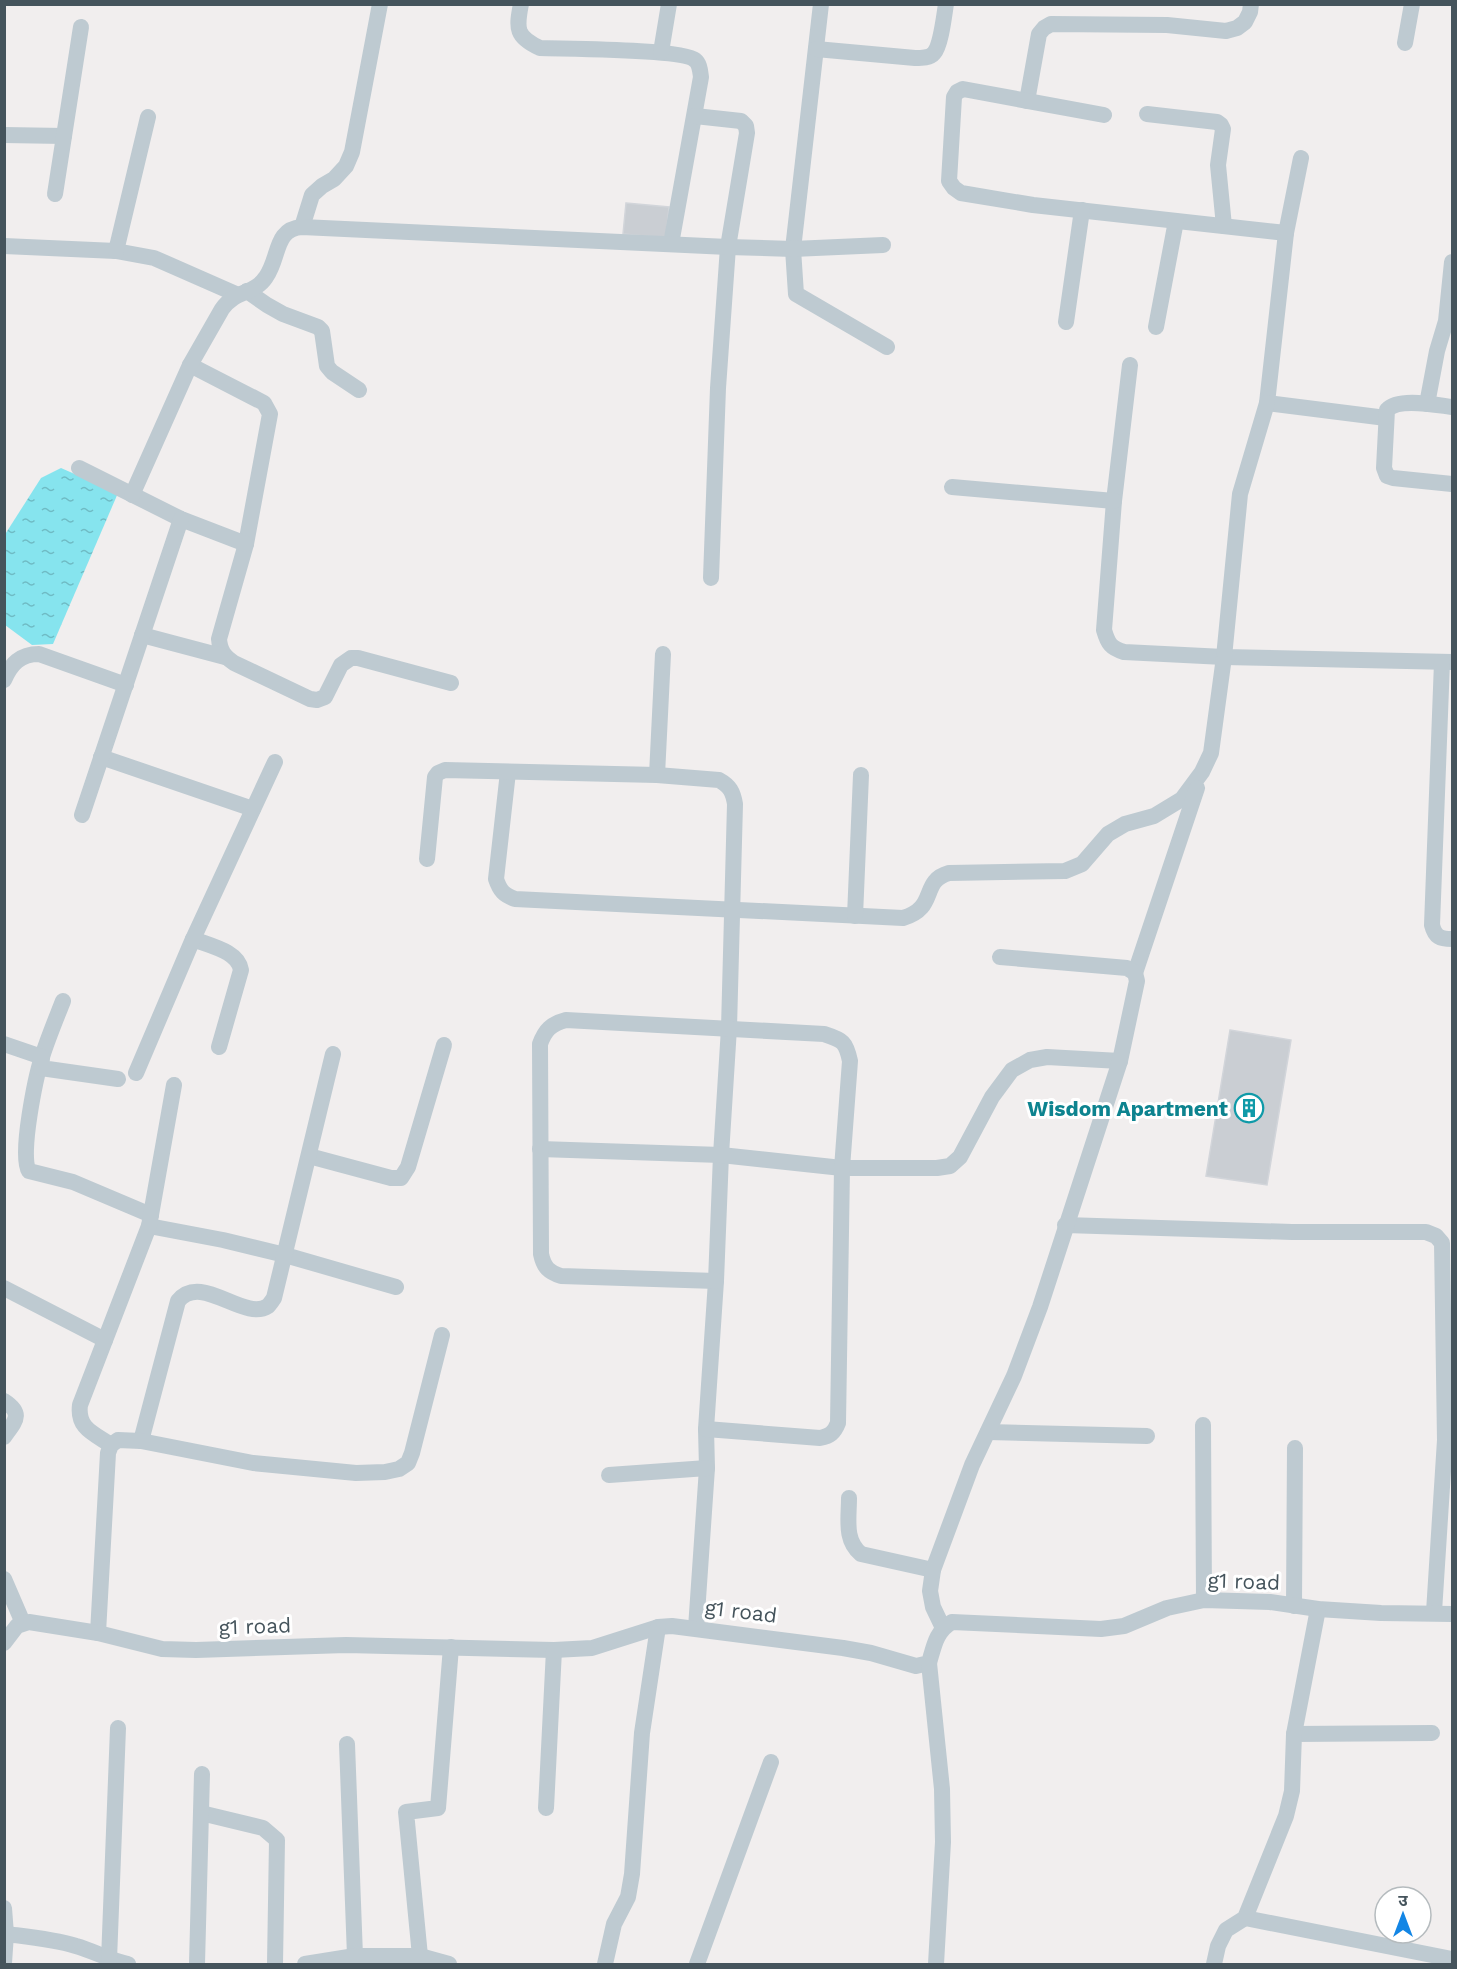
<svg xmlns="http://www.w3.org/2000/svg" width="1457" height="1969" font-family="'Work Sans','Noto Sans Devanagari',sans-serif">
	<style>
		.water { fill: url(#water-ripples) }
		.building { fill: #caced3; stroke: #d2d5da; stroke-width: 1.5 }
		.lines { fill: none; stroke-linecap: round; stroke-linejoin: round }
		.street { stroke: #becad1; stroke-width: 16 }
		.labels { text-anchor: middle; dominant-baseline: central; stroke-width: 6; stroke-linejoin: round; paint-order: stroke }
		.culture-label { font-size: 21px; font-weight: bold; fill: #0d838f; stroke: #fff; text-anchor: end }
		.street-label { font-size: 21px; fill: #45545c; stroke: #fff }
	</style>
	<defs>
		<pattern id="water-ripples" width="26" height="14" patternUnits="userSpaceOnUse" patternTransform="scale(1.5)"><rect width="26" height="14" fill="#86e4ee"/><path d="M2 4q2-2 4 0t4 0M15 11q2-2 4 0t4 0" fill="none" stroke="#6fbbc4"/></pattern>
	</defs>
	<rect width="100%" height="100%" fill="#f1eeee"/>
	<path class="water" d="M61,468L118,493L53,644L32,645L5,625L4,536L41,478Z"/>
	<g class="building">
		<path d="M626,203L669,207L666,238L623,234Z"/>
		<path d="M1230,1030L1291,1040L1267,1185L1206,1176Z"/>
	</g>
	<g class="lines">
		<g class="street">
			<path d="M521,4C516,29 516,37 540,48C563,49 683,49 695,60C700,64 700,71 701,77L671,244"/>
			<path d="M821,4L793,249L796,294L887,347"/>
			<path d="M1405,43L1412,4"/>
			<path d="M816,49L915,58C922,58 930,58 934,53C941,45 944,16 946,4"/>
			<path d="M661,52L669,4"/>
			<path d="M1027,101L1039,34L1044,28L1051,24L1167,25L1226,31L1237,28L1245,22L1250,12L1251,4"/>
			<path d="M1147,114L1217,122L1221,125L1223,129L1218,165L1224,226"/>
			<path d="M1104,115L963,89L957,92L954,97L949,181L954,188L961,193L1033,205L1286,233"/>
			<path d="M695,116L741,121L746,126L747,133L728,247L718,388L711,578"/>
			<path d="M4,135L64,136"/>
			<path d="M1301,158L1286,233L1267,403L1386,418"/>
			<path d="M55,194L81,27"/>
			<path d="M302,227L312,195L322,186L334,179L346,166L352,152L380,4"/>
			<path d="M4,246L116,251L154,258L236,294"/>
			<path d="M116,251L148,117"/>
			<path d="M247,291L267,305L283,314L318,327L322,331L327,366L332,372L359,390"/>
			<path d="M1066,322L1082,210"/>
			<path d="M1156,327L1176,221"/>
			<path d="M190,365L264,403L270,414L246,544L219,639C220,651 224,656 234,663L310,699L317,700L325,697L341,665L351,658H358L451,683"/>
			<path d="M1130,365L1114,501L1104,630C1108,644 1111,648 1124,652L1224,657L1452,662"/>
			<path d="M1427,404L1437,351L1446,321L1452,262"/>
			<path d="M1452,407C1436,405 1398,397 1387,410L1384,468L1387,476L1393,478L1452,484"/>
			<path d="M79,468L181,519L246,544"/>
			<path d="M952,487L1114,501"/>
			<path d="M132,495L190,365L222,309C236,289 254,295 266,277C280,257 274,229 302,227L728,247L793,249L883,245"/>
			<path d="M142,635L225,657"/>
			<path d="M1442,662L1432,925C1435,937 1440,939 1452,939"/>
			<path d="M4,680C11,664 20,654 39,654L126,685"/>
			<path d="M101,757L253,809"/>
			<path d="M508,772L496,879C500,891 504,895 515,899L903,918C938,908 920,881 949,873L1065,871L1082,864L1108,834L1125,824L1154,816L1182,799L1202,772L1211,753L1224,657L1240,494L1267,403"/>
			<path d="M657,775L663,654"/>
			<path d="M82,815L181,519"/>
			<path d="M427,859L435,777L438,773L445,770L657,775L719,780C730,786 733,792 735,804L729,1028L721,1155L716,1281L706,1429L707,1468L696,1628"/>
			<path d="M855,916L861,775"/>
			<path d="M193,939C210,946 238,951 241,970L219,1047"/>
			<path d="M1135,973L1197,788"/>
			<path d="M63,1001C56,1019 48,1038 42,1057C36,1076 19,1156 29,1171L73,1182L151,1215"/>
			<path d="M4,1044L42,1057L41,1068L118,1079"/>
			<path d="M136,1073L193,939L275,762"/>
			<path d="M540,1149L721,1155L842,1168H937L950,1166L960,1157L992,1097L1012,1070L1030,1060L1047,1057L1120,1061"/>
			<path d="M309,1156L391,1178H401L408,1167L444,1045"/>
			<path d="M1065,1225L1292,1232H1426L1436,1236L1442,1243L1445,1440L1434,1612"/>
			<path d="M149,1226L223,1240L285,1255L396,1287"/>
			<path d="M4,1288L105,1340"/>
			<path d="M4,1401C24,1414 15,1421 4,1437"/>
			<path d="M1203,1425L1204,1600"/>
			<path d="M706,1429L820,1438C830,1436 834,1433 838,1423L842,1168L850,1061C846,1042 843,1040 824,1034L566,1020C551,1024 545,1030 540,1044L541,1254C544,1268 549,1272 561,1276L716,1281"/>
			<path d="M988,1432L1147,1436"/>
			<path d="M141,1441L178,1301C201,1272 244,1322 268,1306C270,1304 272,1301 274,1298L333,1054"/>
			<path d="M111,1445C93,1433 77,1428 80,1405L149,1226L174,1085"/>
			<path d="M609,1475L707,1468"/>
			<path d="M849,1498C849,1519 844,1540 861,1554L933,1570"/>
			<path d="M4,1579L23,1623"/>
			<path d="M1294,1606L1295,1448"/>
			<path d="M943,1628L933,1607L930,1591L933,1570L972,1465L1014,1376L1040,1307L1120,1061L1137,981L1135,973L1127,968L1000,957"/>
			<path d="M98,1633L108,1453L111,1445L118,1440L141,1441L253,1463L356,1473L385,1472L399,1469L408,1463L412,1453L442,1335"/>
			<path d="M4,1643L17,1626L29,1622L98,1633L162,1649L196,1650L346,1645L554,1650L592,1648L658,1627L672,1626L843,1648L871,1653L916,1666L929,1663C934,1646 936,1631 952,1622L1101,1629L1124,1626L1167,1608L1204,1600L1270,1602L1318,1609L1381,1613L1452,1614"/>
			<path d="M929,1663L942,1789L943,1842L936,1964"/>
			<path d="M1294,1734L1432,1733"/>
			<path d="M347,1744L355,1956"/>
			<path d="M546,1808L554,1650"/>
			<path d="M201,1813L263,1828L277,1840L275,1964"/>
			<path d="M4,1908L6,1934L4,1963"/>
			<path d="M1245,1918L1452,1959"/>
			<path d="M6,1934C30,1937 53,1939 76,1946C94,1951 108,1960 128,1964"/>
			<path d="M420,1956L406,1812L438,1808L451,1647"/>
			<path d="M109,1960L118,1728"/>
			<path d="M197,1964L202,1774"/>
			<path d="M305,1964L355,1956H420L449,1964"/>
			<path d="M605,1964L614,1924L628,1897L632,1874L642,1733L658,1627"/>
			<path d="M697,1964L771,1762"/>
			<path d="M1214,1964L1218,1946L1226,1930L1245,1918L1286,1816L1292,1791L1294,1734L1318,1609"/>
		</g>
	</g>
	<defs>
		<g id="building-ring" transform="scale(1.5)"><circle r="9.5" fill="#fff" stroke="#0f9aa8" stroke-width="1.5"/><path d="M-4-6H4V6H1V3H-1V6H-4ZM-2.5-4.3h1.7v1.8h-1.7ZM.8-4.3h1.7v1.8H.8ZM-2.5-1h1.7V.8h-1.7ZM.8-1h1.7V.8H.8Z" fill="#0f9aa8"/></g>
	</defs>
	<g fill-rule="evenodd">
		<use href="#building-ring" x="1249" y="1108"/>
	</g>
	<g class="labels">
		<g class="culture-label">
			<text x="1228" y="1108">Wisdom Apartment</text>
		</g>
		<g class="street-label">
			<text transform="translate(1244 1581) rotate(2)">g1 road</text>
			<text transform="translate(741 1611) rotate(7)">g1 road</text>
			<text transform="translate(255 1626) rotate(-2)">g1 road</text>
		</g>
	</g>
	<rect width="1457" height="1969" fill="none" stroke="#45545c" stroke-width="12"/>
	<g transform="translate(1403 1915)"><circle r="28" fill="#ffffff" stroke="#b5bbbe" stroke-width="1.5"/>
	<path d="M0-4.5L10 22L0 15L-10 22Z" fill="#1386e5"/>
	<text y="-9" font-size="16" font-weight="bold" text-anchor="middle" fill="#45545c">उ</text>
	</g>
</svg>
